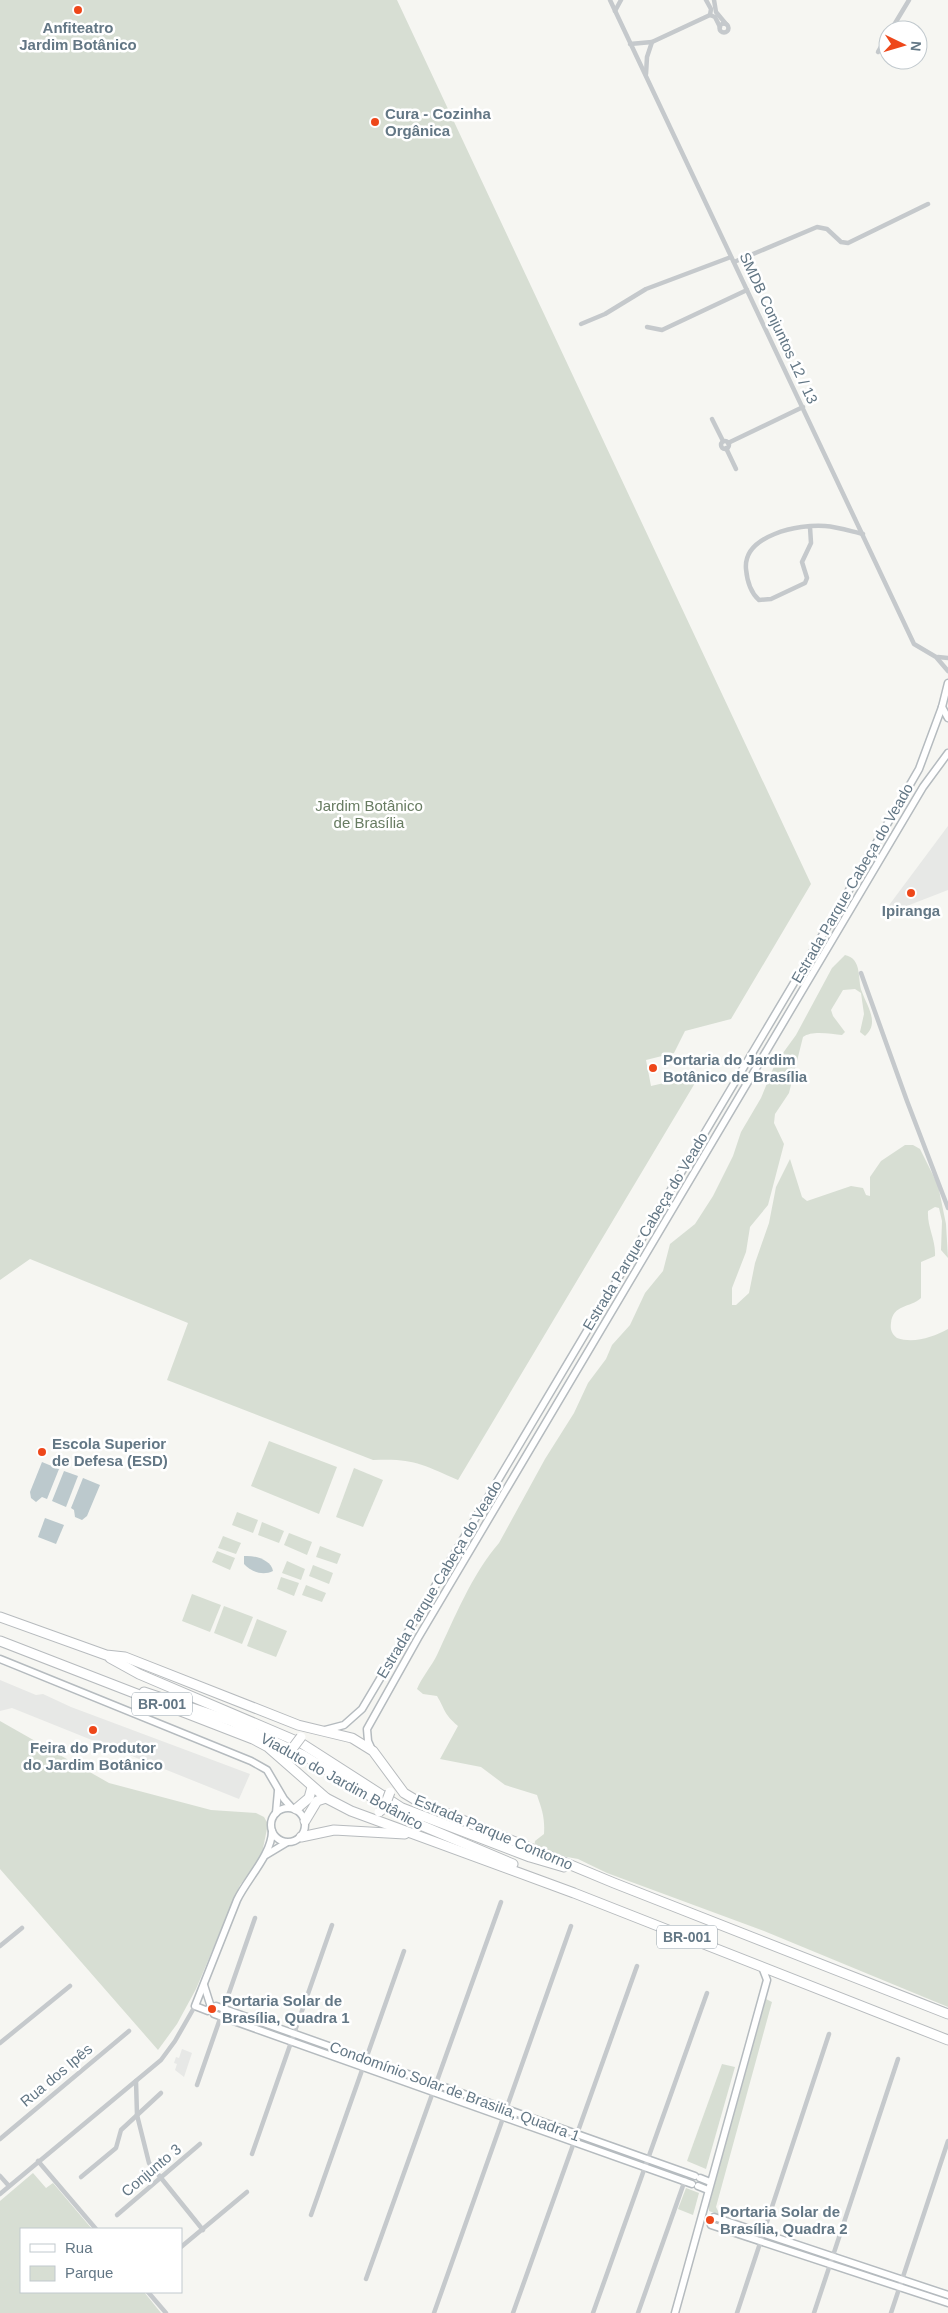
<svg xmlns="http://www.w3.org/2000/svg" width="948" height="2313" font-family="Arial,sans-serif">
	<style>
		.built { fill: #e7e8e6 }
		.green { fill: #d7ded3 }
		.water { fill: #bcc9cd }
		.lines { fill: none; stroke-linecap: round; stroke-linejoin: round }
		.secondary-casing { stroke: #b5bbbf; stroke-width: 9 }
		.highway-casing { stroke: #b7bbbe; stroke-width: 11 }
		.street { stroke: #c5c9cc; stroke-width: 4.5 }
		.secondary { stroke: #fff; stroke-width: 6 }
		.highway { stroke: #fff; stroke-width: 9 }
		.highway-bridge-casing { stroke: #b7bbbe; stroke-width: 11; stroke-linecap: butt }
		.highway-bridge { stroke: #fff; stroke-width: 9 }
		.poi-dot { fill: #ee471a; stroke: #fff; stroke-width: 2 }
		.labels { text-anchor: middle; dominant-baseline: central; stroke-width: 5; stroke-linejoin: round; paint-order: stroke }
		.shield { fill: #fff; stroke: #92a0aa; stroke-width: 1 }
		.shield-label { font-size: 14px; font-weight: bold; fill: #637785 }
		.poi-label { font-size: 15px; font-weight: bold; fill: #637785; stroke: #fff; text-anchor: start }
		.street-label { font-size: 15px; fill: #637785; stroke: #fff }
		.park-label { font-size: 15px; fill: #687c62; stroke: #fff }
	</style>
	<rect width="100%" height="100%" fill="#f6f6f2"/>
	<g class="built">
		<path d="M948,826V890L881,916Z"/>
		<path d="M0,1680L36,1695L43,1694L71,1707L250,1774L239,1799L12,1708L0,1711Z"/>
		<path d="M182,2049L192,2053L184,2077L175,2070L177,2064L174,2063L176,2057L179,2058Z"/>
	</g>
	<g class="green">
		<path d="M0,0H397L811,884L731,1019L685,1031L674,1053L646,1060L651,1086L686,1078L695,1083L458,1480C422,1464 413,1458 373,1460L167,1380L188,1323L30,1259L0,1280Z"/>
		<path d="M845,955C863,959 857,980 862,992C867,1006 880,1023 865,1036L860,1032L864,1014L861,993L855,989L843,990L831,1010L833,1016L845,1032L842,1035C831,1034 812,1030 803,1037L789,1093L775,1114L774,1123L784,1144L768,1205L750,1227L746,1252L732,1288V1305H736L749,1293L755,1263L769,1223L776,1187L790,1159L802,1197L807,1201L851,1186L863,1188L866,1195L870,1196V1177L881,1161L905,1145H913L920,1149L938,1185L946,1224L948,1258L941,1250L942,1221L939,1208L935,1207L928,1211C927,1227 936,1240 935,1256L921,1262V1298C910,1308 893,1304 891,1323C890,1330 892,1334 897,1338C914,1344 933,1337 948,1329V2007L764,1931L607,1873L578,1859L551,1854L534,1848L535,1841L544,1834C545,1817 542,1810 537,1795L505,1785L481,1767L440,1759L458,1726C443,1713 446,1711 437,1696L423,1694L417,1689C422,1677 431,1667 437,1655C454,1619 472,1574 499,1543L545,1459L574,1413L588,1383L606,1359L612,1345L630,1325L645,1293L663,1271L670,1244L695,1224L713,1196L733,1156L741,1132L761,1098L775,1064L796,1035L832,968Z"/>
		<path d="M269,1441L337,1467L319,1514L251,1486Z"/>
		<path d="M354,1468L383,1480L363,1527L336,1517Z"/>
		<path d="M237,1512L258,1520L253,1533L232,1525Z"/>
		<path d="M262,1522L284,1531L279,1543L258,1535Z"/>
		<path d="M289,1533L312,1542L307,1555L284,1545Z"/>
		<path d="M223,1536L241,1543L236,1554L218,1548Z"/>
		<path d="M320,1546L341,1554L337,1564L316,1557Z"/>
		<path d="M217,1551L235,1558L230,1570L212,1562Z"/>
		<path d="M287,1561L305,1569L301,1580L282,1573Z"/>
		<path d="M313,1565L333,1573L329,1584L309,1576Z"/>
		<path d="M281,1577L299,1583L294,1596L277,1589Z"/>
		<path d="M306,1585L326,1593L322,1602L302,1595Z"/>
		<path d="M192,1594L221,1605L210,1632L182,1621Z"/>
		<path d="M224,1606L253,1617L242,1644L214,1633Z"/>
		<path d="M257,1619L287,1631L276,1657L247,1646Z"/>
		<path d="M0,1721L109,1783L211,1810L256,1813L264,1817L268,1824L261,1858L240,1885L196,1989L177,2024L158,2050L0,1869Z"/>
		<path d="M766,1999L772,2002L716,2207L720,2215L709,2211V2205Z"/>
		<path d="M722,2064L735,2067L706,2169L687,2161Z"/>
		<path d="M33,2173L46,2188L53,2183L92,2229H21V2292H144L161,2313H0V2201Z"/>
		<path d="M686,2188L699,2193L693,2215L678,2209Z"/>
	</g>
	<g class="water">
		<path d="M42,1462L59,1469L47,1499L42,1497L36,1502L31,1498L30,1492Z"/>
		<path d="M64,1471L78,1476L66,1507L52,1501Z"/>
		<path d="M83,1478L100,1485L87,1516L82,1520L75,1517L74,1510L71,1508Z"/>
		<path d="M45,1518L64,1525L56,1544L38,1537Z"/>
		<path d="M244,1556C255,1555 271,1560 273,1571C263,1576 251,1572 244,1564Z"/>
	</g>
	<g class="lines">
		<g class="secondary-casing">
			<g id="secondary">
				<path d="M942,707L948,718"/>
				<path d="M0,1659L251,1761L267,1770L284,1799L292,1808"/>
				<path d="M325,1730L344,1725L362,1709L848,892L919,769L942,707L948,683"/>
				<path d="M372,1750L368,1741L367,1729L418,1638L923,787L948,753"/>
				<circle cx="288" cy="1825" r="17"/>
				<path d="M276,1813L278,1791"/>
				<path d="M266,1855L286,1843"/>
				<path d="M204,1985L210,2004"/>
				<path d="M216,2006L695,2176"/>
				<path d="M208,2011L195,2006L237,1900C247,1879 272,1854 272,1831"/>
				<path d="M214,2014L692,2184"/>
				<path d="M700,2178L710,2182"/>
				<path d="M698,2186L708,2190"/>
				<path d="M714,2217L948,2295"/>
				<path d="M711,2225L948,2303"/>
				<path d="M675,2313L767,1980L762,1967"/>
			</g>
		</g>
		<g class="highway-casing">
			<g id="highway">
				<path d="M0,1617L106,1655L125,1657L298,1725L352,1738L373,1751L404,1793L419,1802L614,1883L948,2014"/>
				<path d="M0,1641L253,1739L268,1747L326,1798L351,1811L574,1893L948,2040"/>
				<path d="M110,1658L139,1674L301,1743L402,1808L530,1857L564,1867"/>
				<path d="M144,1692L231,1721L303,1755L411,1821L513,1864"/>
				<path d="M296,1809L309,1798L312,1787"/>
				<path d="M305,1821L317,1801L326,1798"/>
				<path d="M301,1837L334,1830L405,1834"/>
			</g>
		</g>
		<g class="street">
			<path d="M610,0L914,644L936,657L948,671"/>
			<path d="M706,0L711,9L710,15"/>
			<path d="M714,0L716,12L726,24"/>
			<path d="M615,11L621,0"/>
			<circle cx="724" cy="28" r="4.5"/>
			<path d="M891,30L909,0"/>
			<path d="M630,44L652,42"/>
			<path d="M878,52L888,35"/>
			<path d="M646,74L647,57L652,42L710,15L715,17L720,27"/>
			<path d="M734,262L817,227L827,229L841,242L848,243L928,204"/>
			<path d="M581,324L605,314L646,289L731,257"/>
			<path d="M647,327L662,330L747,290"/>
			<path d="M712,419L723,441"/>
			<circle cx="725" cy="445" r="4"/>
			<path d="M728,443L803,407"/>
			<path d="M726,448L736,469"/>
			<path d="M810,527L811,543L802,562L807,578L805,583L771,599L759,600C751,593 747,580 746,569C743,535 799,524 825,526C838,527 850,531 863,534"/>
			<path d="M938,657L948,658"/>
			<path d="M861,973L907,1101L948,1208"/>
			<path d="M0,1946L22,1928"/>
			<path d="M0,2043L70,1986"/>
			<path d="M136,2081L137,2115L149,2163L203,2230"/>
			<path d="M197,2085L255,1918"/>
			<path d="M0,2139L129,2031"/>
			<path d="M252,2154L332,1925"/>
			<path d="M38,2161L96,2229"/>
			<path d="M0,2176L9,2186"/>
			<path d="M81,2177L116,2148L121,2130L161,2093"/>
			<path d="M0,2194L161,2060L175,2041L195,2006"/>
			<path d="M117,2215L200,2144"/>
			<path d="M311,2215L404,1951"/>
			<path d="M181,2247L247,2192"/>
			<path d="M366,2279L501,1902"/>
			<path d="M148,2292L166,2313"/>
			<path d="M434,2313L571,1926"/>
			<path d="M513,2313L637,1966"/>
			<path d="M593,2313L707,1993"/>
			<path d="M638,2313L685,2180"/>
			<path d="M737,2313L829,2034"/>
			<path d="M814,2313L898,2059"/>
			<path d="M891,2313L948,2141"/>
		</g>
		<use href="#secondary" class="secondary"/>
		<use href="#highway" class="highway"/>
		<g class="highway-bridge-casing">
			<g id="highway-bridge">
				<path d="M291,1758L292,1749L301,1737"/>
				<path d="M379,1812L384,1808L390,1792"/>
			</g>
		</g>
		<use href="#highway-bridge" class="highway-bridge"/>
	</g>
	<g class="poi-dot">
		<circle cx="78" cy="10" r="5"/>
		<circle cx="375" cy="122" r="5"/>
		<circle cx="911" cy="893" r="5"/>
		<circle cx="653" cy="1068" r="5"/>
		<circle cx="42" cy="1452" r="5"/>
		<circle cx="93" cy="1730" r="5"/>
		<circle cx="212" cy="2009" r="5"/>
		<circle cx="710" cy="2220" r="5"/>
	</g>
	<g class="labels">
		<g class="shield">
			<rect x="132" y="1692.5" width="60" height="23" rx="4"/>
			<rect x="657" y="1925.5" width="60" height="23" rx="4"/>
		</g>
		<g class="shield-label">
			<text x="162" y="1704">BR-001</text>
			<text x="687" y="1937">BR-001</text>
		</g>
		<g class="poi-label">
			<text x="78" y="27" text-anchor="middle">Anfiteatro<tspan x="78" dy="17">Jardim Botânico</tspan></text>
			<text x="385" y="113">Cura - Cozinha<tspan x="385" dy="17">Orgânica</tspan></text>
			<text x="911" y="910" text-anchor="middle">Ipiranga</text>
			<text x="663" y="1059">Portaria do Jardim<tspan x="663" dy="17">Botânico de Brasília</tspan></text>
			<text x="52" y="1443">Escola Superior<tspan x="52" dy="17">de Defesa (ESD)</tspan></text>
			<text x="93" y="1747" text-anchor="middle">Feira do Produtor<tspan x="93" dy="17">do Jardim Botânico</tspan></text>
			<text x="222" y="2000">Portaria Solar de<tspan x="222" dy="17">Brasília, Quadra 1</tspan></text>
			<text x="720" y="2211">Portaria Solar de<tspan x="720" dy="17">Brasília, Quadra 2</tspan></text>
		</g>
		<g class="street-label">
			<text transform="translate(779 328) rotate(65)">SMDB Conjuntos 12 / 13</text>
			<text transform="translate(852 883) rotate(-60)">Estrada Parque Cabeça do Veado</text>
			<text transform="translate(645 1231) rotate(-59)">Estrada Parque Cabeça do Veado</text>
			<text transform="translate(439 1579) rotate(-59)">Estrada Parque Cabeça do Veado</text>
			<text transform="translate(342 1781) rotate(29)">Viaduto do Jardim Botânico</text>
			<text transform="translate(494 1832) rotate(23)">Estrada Parque Contorno</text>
			<text transform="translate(56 2075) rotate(-40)">Rua dos Ipês</text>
			<text transform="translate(455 2091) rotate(20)">Condomínio Solar de Brasilia, Quadra 1</text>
			<text transform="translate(151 2170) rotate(-40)">Conjunto 3</text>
		</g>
		<g class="park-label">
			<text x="369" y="805">Jardim Botânico<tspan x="369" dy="17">de Brasília</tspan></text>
		</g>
	</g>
	<rect x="20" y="2228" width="162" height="65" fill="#ffffff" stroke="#c1c9ce"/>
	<rect x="30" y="2244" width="25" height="8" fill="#ffffff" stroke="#c1c9ce"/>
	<text x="65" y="2253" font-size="15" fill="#637785">Rua</text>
	<rect x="30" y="2266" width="25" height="15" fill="#d7ded3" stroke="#c1c9ce"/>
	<text x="65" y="2278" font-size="15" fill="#637785">Parque</text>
	<g transform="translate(903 45) rotate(95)"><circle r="24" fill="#ffffff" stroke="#c1c9ce"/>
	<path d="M0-4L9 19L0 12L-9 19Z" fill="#ee471a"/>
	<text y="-8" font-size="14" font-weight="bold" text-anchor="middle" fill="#637785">N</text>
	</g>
</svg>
